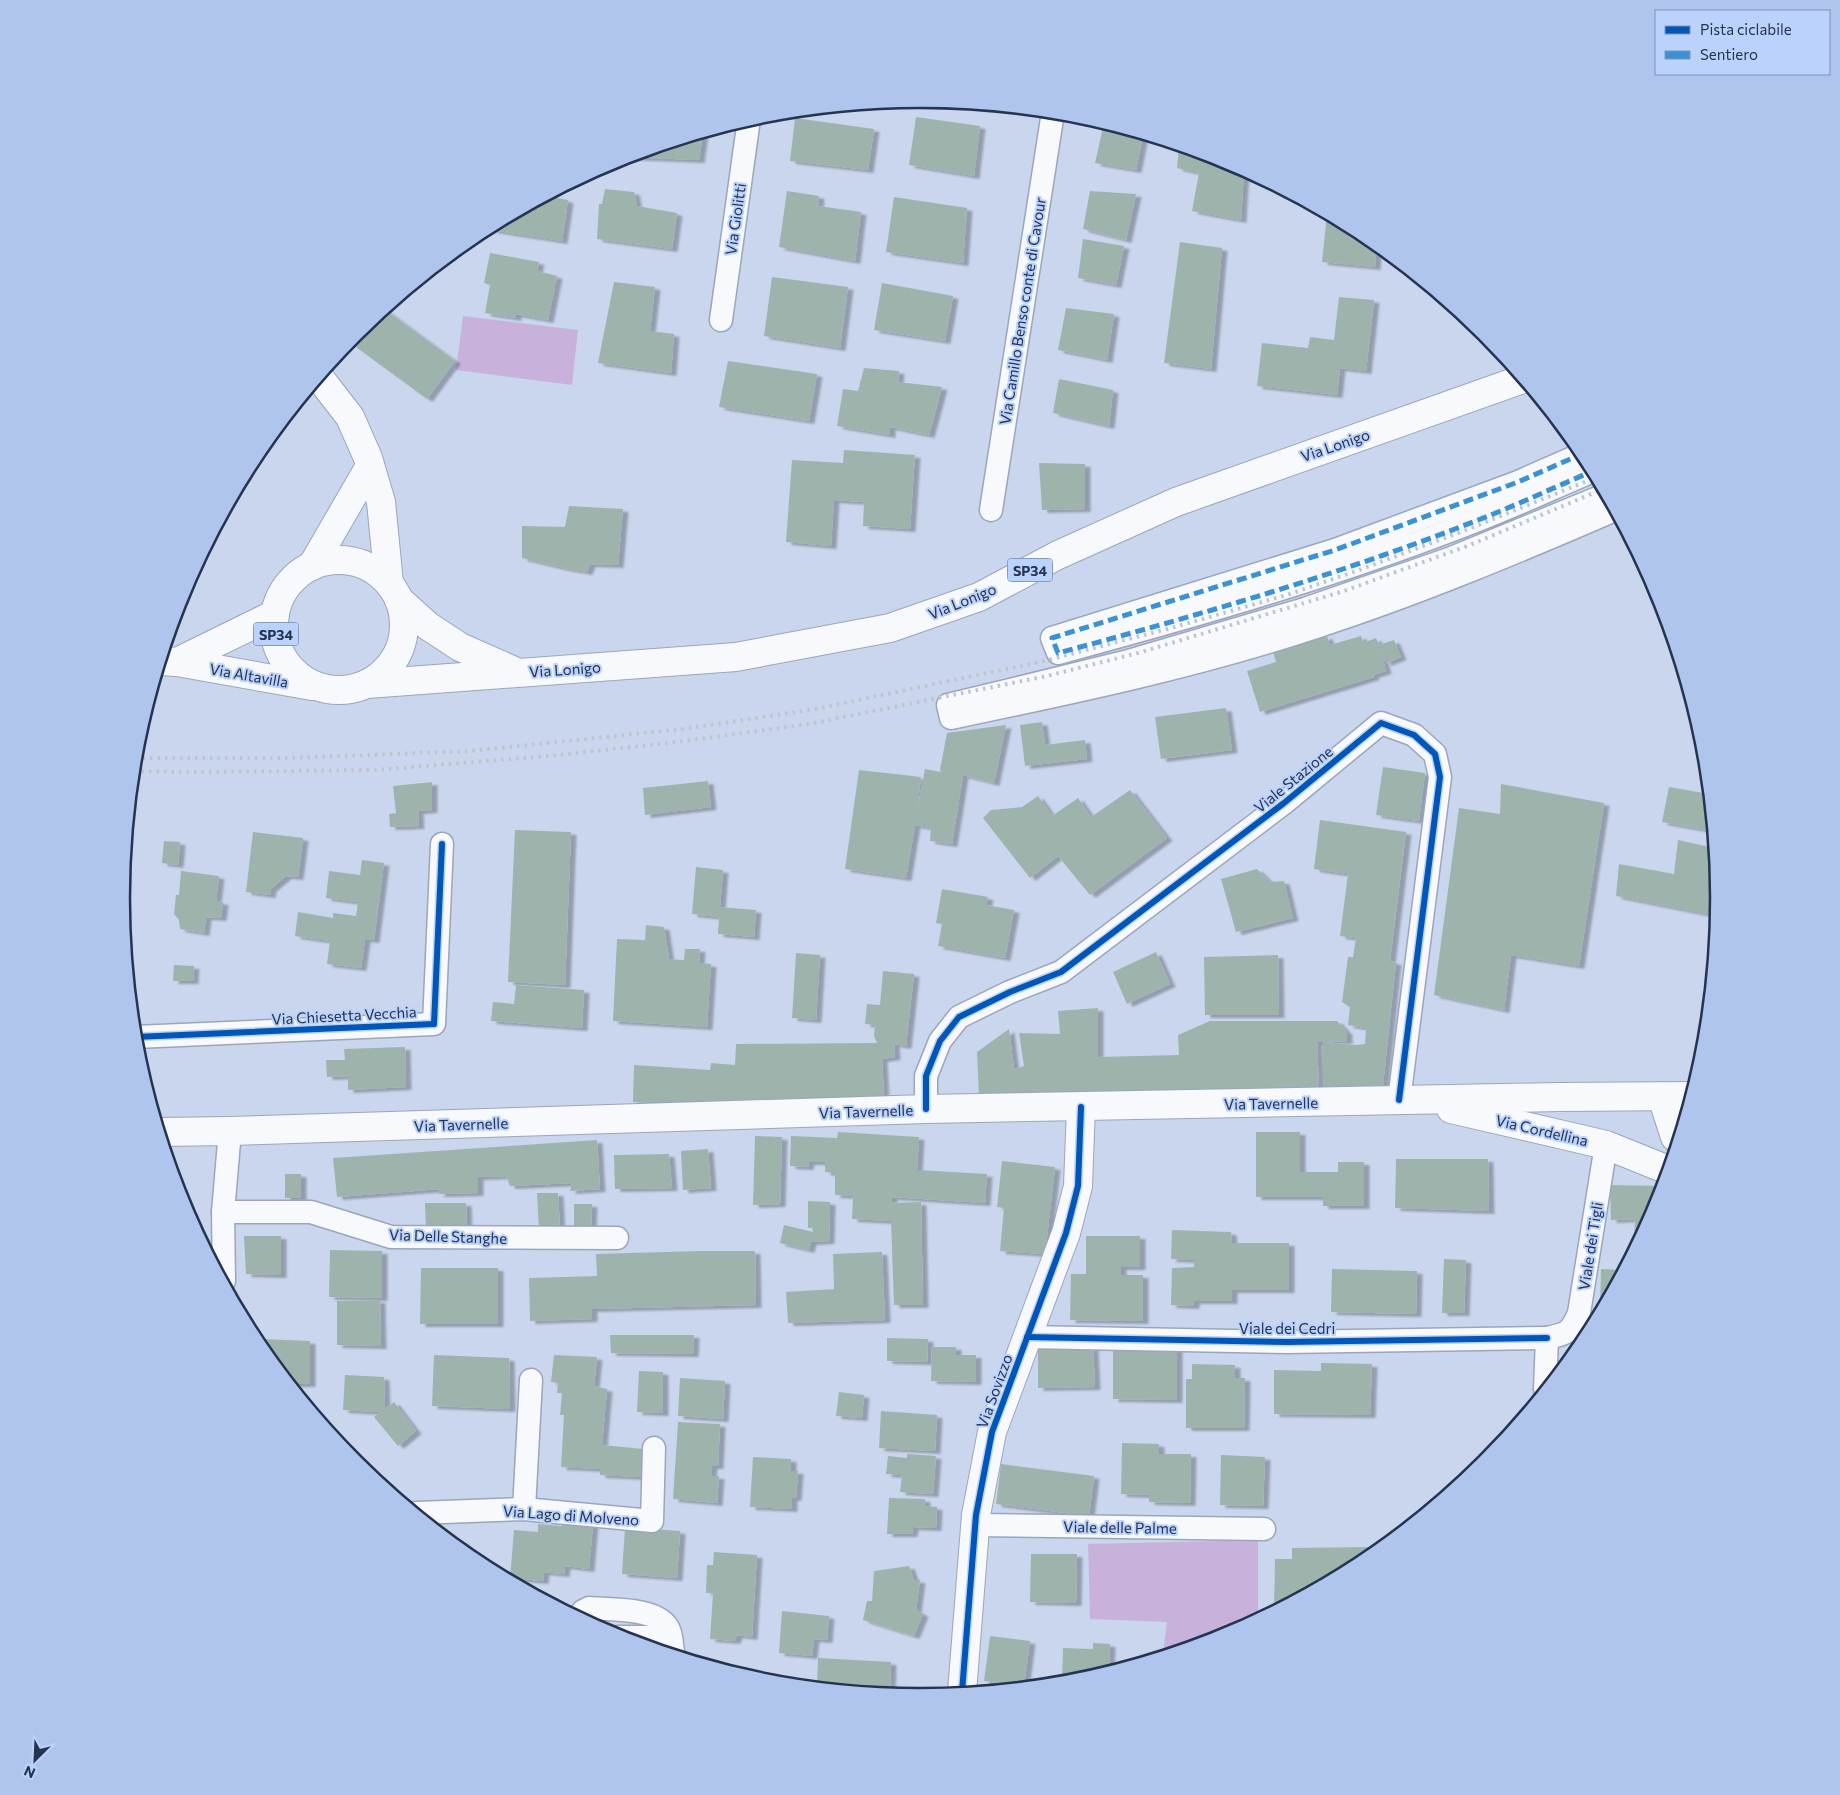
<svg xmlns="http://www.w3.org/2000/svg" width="1840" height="1795" font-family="Commissioner,sans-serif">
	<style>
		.green { fill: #c8b2dc }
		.building { fill: #9fb3ad; filter: url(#shadow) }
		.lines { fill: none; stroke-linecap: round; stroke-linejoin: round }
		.street-casing { stroke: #9aa6bd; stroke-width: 25 }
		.secondary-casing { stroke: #9aa6bd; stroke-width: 30 }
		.primary-casing { stroke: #9aa6bd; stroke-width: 30 }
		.street { stroke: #f7f9fc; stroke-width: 22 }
		.secondary { stroke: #f7f9fc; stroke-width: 28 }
		.primary { stroke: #f7f9fc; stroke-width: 28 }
		.rail { stroke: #c1c4cc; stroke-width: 4; stroke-dasharray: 2.5 5; stroke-linecap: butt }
		.quiet { stroke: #3a92d4; stroke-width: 5; stroke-dasharray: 10 5; stroke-linecap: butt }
		.cycleway-casing { stroke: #bbd2fc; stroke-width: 9 }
		.cycleway { stroke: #0057b8; stroke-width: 6 }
		.labels { text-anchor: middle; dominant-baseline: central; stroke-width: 4; stroke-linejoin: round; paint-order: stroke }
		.shield { fill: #bbd2fc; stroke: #526384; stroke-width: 1 }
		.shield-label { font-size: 14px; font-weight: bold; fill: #253450 }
		.street-label { font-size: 15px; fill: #253450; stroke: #bbd2fc }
		.rim { fill: none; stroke: #253450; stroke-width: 2.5 }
	</style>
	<defs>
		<filter id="shadow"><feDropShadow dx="5.5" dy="3" stdDeviation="1" flood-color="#0004"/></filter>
	</defs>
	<rect width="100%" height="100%" fill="#cad6ed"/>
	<g class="green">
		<path d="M463,316L578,330L572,385L456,370Z"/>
		<path d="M1258,1540V1618L1246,1625L1221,1624L1241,1627L1225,1636L1163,1654L1167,1622L1090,1619L1088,1544Z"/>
	</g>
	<g class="building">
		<path d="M916,117L980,126L974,176L909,165Z"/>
		<path d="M795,118L874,129L868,170L790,161Z"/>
		<path d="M1104,123L1143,135L1136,170L1095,163Z"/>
		<path d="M703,133L699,160L624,157Z"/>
		<path d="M1179,146L1226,160L1244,170L1241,220L1192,211L1199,173L1177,168Z"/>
		<path d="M605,189L634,192L637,206L677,213L672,249L597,239L599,204H602Z"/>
		<path d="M787,191L819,196L818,206L861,212L855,261L779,247Z"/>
		<path d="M1090,191L1136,194L1126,240L1083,229Z"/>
		<path d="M546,196L568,200L562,241L492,230V225Z"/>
		<path d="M894,197L967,208L963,263L886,252Z"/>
		<path d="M1327,214L1364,234L1377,244L1375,267L1322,262Z"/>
		<path d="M1083,239L1124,246L1116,285L1078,278Z"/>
		<path d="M1180,242L1222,248L1211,369L1164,363Z"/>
		<path d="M490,253L539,262L537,271L557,276L548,320L516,314V318L485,313L490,285L484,283Z"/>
		<path d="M772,277L848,287L840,348L764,336Z"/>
		<path d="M614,282L655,287L650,331L674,334L671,373L598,363Z"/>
		<path d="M882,283L953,296L945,341L874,330Z"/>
		<path d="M1339,297L1374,300L1366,371L1340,368L1337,395L1257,386L1262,343L1308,348L1310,337L1334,340Z"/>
		<path d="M1066,308L1114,314L1107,360L1058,350Z"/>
		<path d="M384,309L455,361L427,399L356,347Z"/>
		<path d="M728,361L817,374L809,421L719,407Z"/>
		<path d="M864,368L899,371L898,382L942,387L929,435L890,427V435L837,426L843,389L858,391Z"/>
		<path d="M1059,379L1113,390L1109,426L1053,413Z"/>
		<path d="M844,450L915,455L910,529L863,526L864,502L834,500L831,546L786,542L792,460L843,463Z"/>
		<path d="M1039,463L1085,464V509L1042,510Z"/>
		<path d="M569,506L623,509L618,565L590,564L587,572L564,568L522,558V526L565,527Z"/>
		<path d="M1327,636L1330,645L1361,636L1363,643L1376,638L1379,645L1394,640L1401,657L1386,663L1380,649L1386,671L1373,675L1374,677L1260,712L1247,671L1276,662L1273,652Z"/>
		<path d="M1226,708L1232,750L1161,759L1155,717Z"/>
		<path d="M1042,722L1045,745L1085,740L1087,759L1025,766L1020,725Z"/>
		<path d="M1006,725L994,783L963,775L952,844L930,841L931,828L915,825L906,878L845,869L859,770L921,777L916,817L925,769L941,772L940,770L947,733Z"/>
		<path d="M1383,767L1425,773L1419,821L1376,815Z"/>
		<path d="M708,781L711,807L645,815L643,788Z"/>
		<path d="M432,782V810L418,811L419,826L390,827L389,814L396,813L393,786Z"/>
		<path d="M1501,784L1604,803L1579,966L1511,955L1504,1010L1434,995L1459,808L1500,814Z"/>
		<path d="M1669,787L1709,794L1712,831L1662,822Z"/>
		<path d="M1130,790L1167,838L1090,895L1058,856L1030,878L983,818L991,810L1022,807L1038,796L1052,816L1078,798L1091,817Z"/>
		<path d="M1320,820L1406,832L1390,961L1396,962L1383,1085L1323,1088V1042L1356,1045L1365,1044L1366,1028L1348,1025L1350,1007L1342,1002L1348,957H1353L1356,938L1340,936L1348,874L1314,869Z"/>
		<path d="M515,830L571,832L565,985L508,982Z"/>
		<path d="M253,832L303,838L298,877L286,876L271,889L270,895L246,892Z"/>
		<path d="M1678,840L1714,848L1719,898L1717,916L1616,896L1619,864L1674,874Z"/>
		<path d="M164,841L180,842L178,865L162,863Z"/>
		<path d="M362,860L384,863L374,940L365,939L361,968L327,964L330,941L295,936L298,912L333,918V913L356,916L358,902L326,898L329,871L360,875Z"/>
		<path d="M696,867L723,870L720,907L756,910L754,937L718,934L719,917L692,914Z"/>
		<path d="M1257,869L1270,882L1284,881L1293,918L1236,932L1221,879Z"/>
		<path d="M181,871L219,876L216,901L223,902L221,918L206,917L204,933L180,929L179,920L174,914L176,895H179Z"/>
		<path d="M942,889L988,897L986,905L1014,910L1005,958L938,946L942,924L936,923Z"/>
		<path d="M646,925L664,927L669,959L684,960L685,949H700L699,963L711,964L707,1027L613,1021L617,939L645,940Z"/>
		<path d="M1156,952L1170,984L1127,1004L1113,972Z"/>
		<path d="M796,953L820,955L816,1020L792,1018Z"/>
		<path d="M1278,955L1279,1015H1205L1204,957Z"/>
		<path d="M174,965L194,966L193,981H173Z"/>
		<path d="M883,971L914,974L906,1046L894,1044L895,1057L882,1059L884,1098L683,1105L633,1102L634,1065L710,1070L711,1063L735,1065L736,1044L877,1043L874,1036L875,1025L865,1024L867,1004L880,1005Z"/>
		<path d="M516,985L584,990L582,1028L491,1021L493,1002L514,1004Z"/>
		<path d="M1098,1008V1057L1179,1055L1178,1035L1210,1021H1337L1347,1032V1041L1317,1042L1319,1089L979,1096L977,1052L1009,1029L1014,1069L1024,1066L1019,1033L1060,1034L1058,1011Z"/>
		<path d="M405,1047L406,1087L348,1090V1076L327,1077L326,1060H345L344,1049Z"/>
		<path d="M838,1132L919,1137L917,1170L987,1174L985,1203L892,1197V1203L921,1202L923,1305H894L891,1221L852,1219L853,1196L835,1195V1173L825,1172V1162H809L808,1167L790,1166L791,1136L837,1138Z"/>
		<path d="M1256,1132H1300V1172H1338V1162H1364V1206H1323V1197H1256Z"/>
		<path d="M755,1136L782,1137L780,1204L753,1205Z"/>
		<path d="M597,1140L600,1189L570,1191L572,1183L510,1186L506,1176L478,1177V1193L439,1194L440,1189L337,1197L333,1158Z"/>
		<path d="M708,1149L711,1188L683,1190L681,1151Z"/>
		<path d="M669,1154L672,1188L615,1189L614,1155Z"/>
		<path d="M1396,1159H1488L1489,1211L1395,1208Z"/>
		<path d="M1002,1161L1055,1167L1045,1254L1000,1251L1004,1208L997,1207Z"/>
		<rect x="285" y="1174" width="16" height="24"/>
		<path d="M1610,1185L1662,1186L1658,1203L1638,1241H1634L1635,1219L1611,1220Z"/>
		<path d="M537,1193H558L560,1230L539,1231Z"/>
		<path d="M808,1201L830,1202L829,1241L811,1242L809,1250L780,1243L784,1225L813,1232L812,1228H808Z"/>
		<path d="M425,1203H466L467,1229H426Z"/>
		<path d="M574,1204H592L591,1230H574Z"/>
		<path d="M1172,1230L1231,1232L1232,1243H1289V1290H1232V1301H1194V1306L1171,1305L1172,1268L1194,1267V1260L1171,1259Z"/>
		<path d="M244,1236H281V1275L246,1274Z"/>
		<path d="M1086,1236H1140V1267H1121V1275H1143V1321L1070,1320L1071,1274H1086Z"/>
		<path d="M330,1250L382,1251V1298L329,1297Z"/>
		<path d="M701,1251H755L756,1305L592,1309V1319L530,1321L529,1278L597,1276L596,1254Z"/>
		<path d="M882,1252L885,1320L788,1323L786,1292L834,1289L833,1254Z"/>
		<path d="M1444,1259L1466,1260L1464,1313H1442Z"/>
		<path d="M421,1268H498V1324H420Z"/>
		<path d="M1332,1269L1417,1271L1416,1314L1331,1312Z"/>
		<path d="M1601,1269L1622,1270L1600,1312Z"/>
		<path d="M380,1300L381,1346L337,1345V1301Z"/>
		<path d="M610,1335H694L693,1354L611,1353Z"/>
		<path d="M887,1338L928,1339L927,1362L887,1361Z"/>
		<path d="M262,1339L310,1341V1384H291L262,1349Z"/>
		<path d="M1113,1345H1177V1400L1113,1399Z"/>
		<path d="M932,1347H956V1355H976V1382L931,1381Z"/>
		<path d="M1093,1347L1095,1387L1038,1388V1348Z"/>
		<path d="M434,1355L509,1358L510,1409L432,1406Z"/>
		<path d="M554,1355L597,1357L594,1386L607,1389L602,1445L643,1449L641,1477L600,1475V1469L561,1467L564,1415H560L562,1393H557L558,1383L551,1382Z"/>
		<path d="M1321,1363L1372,1364L1370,1415L1274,1414V1370L1321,1371Z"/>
		<path d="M1192,1364L1235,1365V1378H1245L1244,1428H1186V1379H1192Z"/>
		<path d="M639,1371L663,1372V1413L637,1412Z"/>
		<path d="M345,1375L384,1377L385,1407L378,1412L343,1410Z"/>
		<path d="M680,1378L725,1381L723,1419L678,1416Z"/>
		<path d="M839,1392L864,1395L862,1418L836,1416Z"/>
		<path d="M394,1402L416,1431L398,1446L374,1417Z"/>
		<path d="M881,1411L937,1415L935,1451L879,1448Z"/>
		<path d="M678,1422L720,1424L718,1466H712L711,1476H719L717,1503L673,1499Z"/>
		<path d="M1122,1443L1159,1444V1454H1191L1190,1503L1149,1502V1495L1121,1494Z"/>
		<path d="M907,1454L936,1456L933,1494L900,1492L902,1475L886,1474L888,1456L907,1458Z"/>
		<path d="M1221,1455L1265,1457L1263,1506L1220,1505Z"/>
		<path d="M753,1457L791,1459V1471H798L796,1498H792V1509L750,1507Z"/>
		<path d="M1001,1464L1094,1476L1089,1516L996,1504Z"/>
		<path d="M889,1498L925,1499V1506L937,1507L936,1528L913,1527L912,1534H887Z"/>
		<path d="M563,1521L593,1524L589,1569L565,1566L564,1574L544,1572L543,1581L510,1578L514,1530L538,1532V1524L562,1526Z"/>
		<path d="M625,1527L680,1531L677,1578L622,1574Z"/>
		<path d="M451,1541H463V1551L453,1542Z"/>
		<path d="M1375,1547V1552L1364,1562L1274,1609L1275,1559H1292V1548Z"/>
		<path d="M714,1552L757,1555L752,1637L737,1635L735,1641L710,1639L713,1593H706L707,1565H713Z"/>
		<path d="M466,1553H478V1563L476,1561Z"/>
		<path d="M1031,1554H1077L1076,1603L1030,1602Z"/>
		<path d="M909,1566L914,1580H920L916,1610L923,1614L914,1636L863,1620L867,1601H872L874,1571Z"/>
		<path d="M782,1611L829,1616L827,1640L814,1639L812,1656L779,1653Z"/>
		<path d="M990,1636L1030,1641L1024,1686L984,1681Z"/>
		<path d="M1093,1643L1110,1644L1109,1671L1076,1681L1062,1682L1063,1648L1093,1649Z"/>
		<path d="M818,1658L891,1662L890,1693L817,1686Z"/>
		<path d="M730,1670L752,1671L751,1677L730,1671Z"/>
	</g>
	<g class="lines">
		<g class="street-casing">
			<g id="street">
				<path d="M721,320L749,119"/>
				<path d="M1584,453L1518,482L1335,550L1052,638L1058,653C1200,615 1341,574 1478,520C1517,505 1555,487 1593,471"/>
				<path d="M1600,497L1608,513C1513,554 1417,594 1319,626C1199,666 1075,692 951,718L948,705L1125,662L1305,609L1449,559Z"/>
				<path d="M991,510L1053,112"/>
				<path d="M135,1037L434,1024L442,844"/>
				<path d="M926,1109V1076L940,1041L959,1017L1010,992L1061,972L1284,803L1381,723L1414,735L1435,754L1440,777L1399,1100"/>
				<path d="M223,1212H311L391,1237L617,1238"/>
				<path d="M224,1281L223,1212L230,1131"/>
				<path d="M1027,1337L1287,1342L1547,1338"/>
				<path d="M1545,1389L1547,1338C1567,1334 1571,1332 1579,1313L1606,1145"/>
				<path d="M524,1509L531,1380"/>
				<path d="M417,1513L524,1509L652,1521L654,1448"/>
				<path d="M975,1525L1264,1529"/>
				<path d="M581,1618L583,1611L589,1608C610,1610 660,1607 669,1630C672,1636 672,1646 673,1653"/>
				<path d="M618,1637H659L673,1652"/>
			</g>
		</g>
		<g class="secondary-casing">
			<g id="secondary">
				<path d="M319,377L350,417L368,458L381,502L389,583"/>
				<path d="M312,566L370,466"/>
				<path d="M1662,1097L1675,1137L1678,1138"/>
				<path d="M1451,1109L1606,1145L1668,1170"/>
				<path d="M160,1132L230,1131L926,1109L1559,1097L1690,1096"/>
				<path d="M962,1692L976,1515L992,1432L1066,1233L1078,1186L1081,1107"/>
			</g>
		</g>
		<g class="primary-casing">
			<g id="primary">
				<circle cx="339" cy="625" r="65"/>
				<path d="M399,600L428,626L460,647L512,670"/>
				<path d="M161,661L177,662L312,686"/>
				<path d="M177,662L275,614"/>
				<path d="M367,684L736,657L890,628L979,597L1058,555L1176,502L1523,379"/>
			</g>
		</g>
		<use href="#street" class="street"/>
		<use href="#secondary" class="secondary"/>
		<use href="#primary" class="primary"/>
		<g class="rail">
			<path d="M135,758H289L471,751L683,729L815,709L1040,662L1171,628L1290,594L1359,570L1466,530L1597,477"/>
			<path d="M134,771L191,772L375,770L549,756L685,741L809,724L1047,676L1138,653L1344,591L1470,545L1603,489"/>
		</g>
		<path class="quiet" d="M1584,453L1518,482L1335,550L1052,638L1058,653C1200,615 1341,574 1478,520C1517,505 1555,487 1593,471"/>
		<g class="cycleway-casing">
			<g id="cycleway">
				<path d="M135,1037L434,1024L442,844"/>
				<path d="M926,1109V1076L940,1041L959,1017L1010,992L1061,972L1284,803L1381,723L1414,735L1435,754L1440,777L1399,1100"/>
				<path d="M1027,1337L1287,1342L1547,1338"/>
				<path d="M962,1692L976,1515L992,1432L1066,1233L1078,1186L1081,1107"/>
			</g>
		</g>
		<use href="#cycleway" class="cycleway"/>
	</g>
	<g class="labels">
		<g class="shield">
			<rect x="1007.5" y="558.5" width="45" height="23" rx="4"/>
			<rect x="253.5" y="622.5" width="45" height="23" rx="4"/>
		</g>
		<g class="shield-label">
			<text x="1030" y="570">SP34</text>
			<text x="276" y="634">SP34</text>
		</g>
		<g class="street-label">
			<text transform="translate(735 219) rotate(-82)">Via Giolitti</text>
			<text transform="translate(1022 311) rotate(-81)">Via Camillo Benso conte di Cavour</text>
			<text transform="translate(1335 445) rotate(-19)">Via Lonigo</text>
			<text transform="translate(962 601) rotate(-22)">Via Lonigo</text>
			<text transform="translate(565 669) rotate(-4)">Via Lonigo</text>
			<text transform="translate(249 675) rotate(10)">Via Altavilla</text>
			<text transform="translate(1293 779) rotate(-39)">Viale Stazione</text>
			<text transform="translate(344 1015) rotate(-3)">Via Chiesetta Vecchia</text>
			<text transform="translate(1271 1103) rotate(-1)">Via Tavernelle</text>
			<text transform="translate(866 1111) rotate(-2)">Via Tavernelle</text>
			<text transform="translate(461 1124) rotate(-2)">Via Tavernelle</text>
			<text transform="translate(1542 1130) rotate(13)">Via Cordellina</text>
			<text transform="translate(448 1236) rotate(2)">Via Delle Stanghe</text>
			<text transform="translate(1590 1246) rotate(-81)">Viale dei Tigli</text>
			<text x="1287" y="1328">Viale dei Cedri</text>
			<text transform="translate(994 1391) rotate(-70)">Via Sovizzo</text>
			<text transform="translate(571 1515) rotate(4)">Via Lago di Molveno</text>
			<text transform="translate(1120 1527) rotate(1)">Viale delle Palme</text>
		</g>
	</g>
	<path d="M0 0H1840V1795H0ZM130 898a790 790 0 1 1 1580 0a790 790 0 1 1-1580 0Z" fill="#afc5ee" fill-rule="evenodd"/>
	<path class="rim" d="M130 898a790 790 0 1 1 1580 0a790 790 0 1 1-1580 0Z"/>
	<rect x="1655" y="10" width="175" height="65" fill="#bbd2fc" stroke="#7f93b7"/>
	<rect x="1665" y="26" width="25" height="8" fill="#0057b8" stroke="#7f93b7"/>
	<text x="1700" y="35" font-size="15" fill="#253450">Pista ciclabile</text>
	<rect x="1665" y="51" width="25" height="8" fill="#3a92d4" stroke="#7f93b7"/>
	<text x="1700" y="60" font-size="15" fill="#253450">Sentiero</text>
	<g transform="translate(35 1760) rotate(204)" stroke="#bbd2fc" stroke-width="4" paint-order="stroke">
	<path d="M0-4L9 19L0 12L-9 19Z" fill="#253450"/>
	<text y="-8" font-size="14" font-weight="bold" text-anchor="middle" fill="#253450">N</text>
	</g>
</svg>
